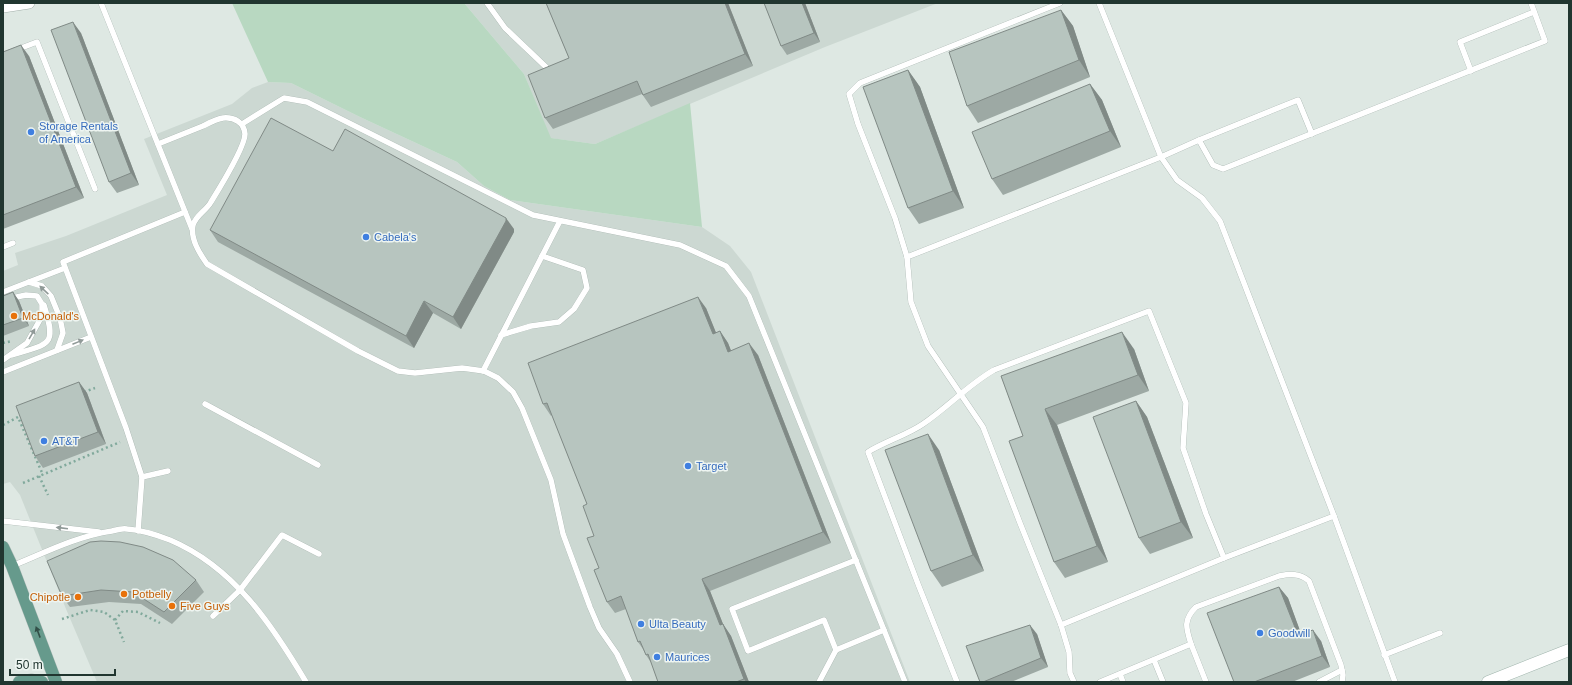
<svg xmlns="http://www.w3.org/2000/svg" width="1572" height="685" font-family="Helvetica,sans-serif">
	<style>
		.built { fill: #ccd8d2 }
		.green { fill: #b8d8c1 }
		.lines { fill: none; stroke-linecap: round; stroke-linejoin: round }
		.lane-casing { stroke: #a2afaa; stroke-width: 6 }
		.street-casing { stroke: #a2afaa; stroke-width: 12 }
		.secondary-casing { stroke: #9eb3ab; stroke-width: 13 }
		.primary-casing { stroke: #bcc3c1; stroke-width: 13 }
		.path { stroke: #81a99c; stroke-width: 2.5; stroke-dasharray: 2 3; stroke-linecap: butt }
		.lane { stroke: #fff; stroke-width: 5.5 }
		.street { stroke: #fff; stroke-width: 11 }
		.secondary { stroke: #fff; stroke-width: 12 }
		.primary { stroke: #669a8c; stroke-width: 12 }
		.wall { fill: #9da9a4 }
		.shaded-wall { fill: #808a86 }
		.building { fill: #b7c5bf; stroke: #808a86 }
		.oneway { fill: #909a98 }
		.oneway2 { fill: #324f47 }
		.shop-dot { fill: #3f7fe0; stroke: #eef5f1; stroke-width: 1.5 }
		.food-dot { fill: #e8710a; stroke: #eef5f1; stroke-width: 1.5 }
		.labels { text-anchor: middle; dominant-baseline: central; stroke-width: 3; stroke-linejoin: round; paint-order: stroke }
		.shop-label { font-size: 11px; fill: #366cbe; stroke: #eef5f1; text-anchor: start }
		.food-label { font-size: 11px; fill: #c56008; stroke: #eef5f1; text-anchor: start }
	</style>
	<rect width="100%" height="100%" fill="#dee8e3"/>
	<g class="built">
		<path d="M464,3H938L825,47L595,144L550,138L524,74Z"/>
		<path d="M268,82L291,83L360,117L457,162L484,186L510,200L702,227L730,246L751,272L910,682H97L66,609L20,495L10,482L3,484V271L18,265L15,253L66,236L167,195L144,139L232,104L252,88Z"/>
	</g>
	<path class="green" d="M232,3H464L524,74L551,138L595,144L690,103L702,227L510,200L484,186L457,162L360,117L291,83L268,82Z"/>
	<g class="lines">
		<g class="lane-casing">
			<g id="lane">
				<path d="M101,3L192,229"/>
				<path d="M487,3L505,28L546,67"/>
				<path d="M1060,3L860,83L849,94L858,124L895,218L907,257L911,302L928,346L983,427L1020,523L1061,625L1069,652L1070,673L1074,682"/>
				<path d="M1099,3L1161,157L1177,180L1202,198L1220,221L1334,516L1395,682"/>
				<path d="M3,55L37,42L95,189"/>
				<path d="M1471,71L1460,42L1534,12"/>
				<path d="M242,124L284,98L307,102L533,215L680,245L726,266L749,296L905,682"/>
				<path d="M1199,140L1298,100L1312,134"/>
				<path d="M158,144C173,138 188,132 203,126C209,123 216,119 223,118C234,117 244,122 245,134C245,147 219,189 211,202C206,211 196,215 193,225C190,239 200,254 207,264L358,351L398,371L415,373L462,368L484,371L498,378L513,392L522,408L551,480L563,534L590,607L599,628L617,654L630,682"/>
				<path d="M3,247L13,243"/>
				<path d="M907,257L1161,157L1199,140L1213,165L1223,169L1545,41L1531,3"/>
				<path d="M29,282L42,286L51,296L60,318L63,333L57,350"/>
				<path d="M3,292L65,268"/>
				<path d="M3,300L26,295L37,296L42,304V316L27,343L3,360"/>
				<path d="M501,335L531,326L559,322L574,309L587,288L583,270L542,256"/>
				<path d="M12,355C50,343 57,347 44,305"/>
				<path d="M483,371L560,221"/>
				<path d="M3,372L91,337"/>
				<path d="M205,404L318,465"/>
				<path d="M142,477L126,428L63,262L185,212"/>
				<path d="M3,521L99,532"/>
				<path d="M138,531L142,477L168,471"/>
				<path d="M1224,558L1334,516"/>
				<path d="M12,566C44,553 77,536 112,531C116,530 122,528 127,529C142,530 157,535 170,540C234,567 272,625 306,682"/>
				<path d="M213,616L240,590L282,535L319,554"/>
				<path d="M1191,644C1186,628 1183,620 1196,607L1279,576C1290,574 1300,573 1309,581L1341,665L1343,675L1342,682"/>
				<path d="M836,650L884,630"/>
				<path d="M1384,655L1440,633"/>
				<path d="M1154,660L1163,682"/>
				<path d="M1120,674L1123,682"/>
				<path d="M819,682L836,650L824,620L748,651L732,609L856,560"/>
				<path d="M957,682L918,584L868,452C886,441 907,435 923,424C948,407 968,385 994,370L1149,311L1186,403L1183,448L1206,514L1224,558L1061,625"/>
				<path d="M1100,682L1191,644L1206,682"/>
				<path d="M1319,682L1342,670"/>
			</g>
		</g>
		<g class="street-casing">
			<path id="street" d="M3,7L29,3"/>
		</g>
		<g class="secondary-casing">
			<path id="secondary" d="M1488,682L1569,650"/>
		</g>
		<g class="primary-casing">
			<g id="primary">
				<path d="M3,547L12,566L56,682"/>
				<path d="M19,682L32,680L42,682"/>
			</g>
		</g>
		<g class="path">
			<path d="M3,343L12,341"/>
			<path d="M84,392L95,388"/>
			<path d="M3,425L18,417L43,475"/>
			<path d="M39,476L48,495"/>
			<path d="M23,483L120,442"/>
			<path d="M62,619L90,610L104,612L115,620L124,642"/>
			<path d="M115,620L123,611L138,612L160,623"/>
		</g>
		<use href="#lane" class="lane"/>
		<use href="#street" class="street"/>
		<use href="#secondary" class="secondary"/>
		<use href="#primary" class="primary"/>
	</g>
	<g class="wall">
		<path d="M546,3H728L753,66L651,107L642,94L553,129L545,118L569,58Z"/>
		<path d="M764,3H805L820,42L787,55L781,46Z"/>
		<path d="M1061,10L1073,26L1090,77L978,123L967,106Z"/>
		<path d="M81,33L139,185L117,193L109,182Z"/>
		<path d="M3,52L29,56L84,198L3,229Z"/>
		<path d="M908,70L920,87L964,208L919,224L908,208Z"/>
		<path d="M1090,84L1102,100L1121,147L1003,195L992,179Z"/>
		<path d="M333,151L514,229V232L461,329L433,313L414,348L218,242L210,230Z"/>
		<path d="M13,292L19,301L29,326L3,336V296Z"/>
		<path d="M706,308L716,333L720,331L728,343L731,351L758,355L831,543L710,591L723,624L731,636L749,682H658L652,664L646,655L643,649L638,642L626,609L615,613L607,602L599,568L594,536L587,504L552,415L551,416L543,404Z"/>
		<path d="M1134,349L1149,391L1057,425L1108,562L1065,578L1054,562L1023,436L1001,376Z"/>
		<path d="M79,382L87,393L106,444L43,468L35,456Z"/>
		<path d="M1136,401L1147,417L1193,538L1150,554L1139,538Z"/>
		<path d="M939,450L984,571L942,587L931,571Z"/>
		<path d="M101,541L196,580L204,592L172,624L141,604L109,602L70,607L62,596Z"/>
		<path d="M1279,587L1288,598L1301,634L1321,641L1330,667L1292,682H1234Z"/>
		<path d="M1037,634L1048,667L1011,682H980Z"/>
	</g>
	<g class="shaded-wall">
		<path d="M725,3H728L753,66L745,54Z"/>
		<path d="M802,3H805L820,42L814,33Z"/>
		<path d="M1061,10L1073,26L1090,77L1079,60Z"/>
		<path d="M73,22L81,33L139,185L131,173Z"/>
		<path d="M21,45L29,56L84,198L76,187Z"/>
		<path d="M908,70L920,87L964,208L953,191Z"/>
		<path d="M1090,84L1102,100L1121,147L1110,131Z"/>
		<path d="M506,218L514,229V232L461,329L453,317Z"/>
		<path d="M13,292L19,301L29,326L23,318Z"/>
		<path d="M698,297L706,308L721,345L713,334Z"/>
		<path d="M424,301L433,313L414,348L406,336Z"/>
		<path d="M720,331L728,343L736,363L728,352Z"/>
		<path d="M1122,332L1134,349L1149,391L1138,375Z"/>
		<path d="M749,343L758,355L831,543L823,532Z"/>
		<path d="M79,382L87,393L106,444L98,432Z"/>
		<path d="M1136,401L1147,417L1193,538L1181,522Z"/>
		<path d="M1045,409L1057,425L1108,562L1097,546Z"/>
		<path d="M928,434L939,450L984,571L973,555Z"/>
		<path d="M702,579L710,591L723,624L731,636L749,682H746L744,679L720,625Z"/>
		<path d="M1279,587L1288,598L1306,647L1298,635Z"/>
		<path d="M1030,625L1037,634L1048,667L1041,658Z"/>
		<path d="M1313,630L1321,641L1330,667L1322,656Z"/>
	</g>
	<g class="building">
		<path d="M546,3H725L745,54L643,95L637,81L545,118L528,75L569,58Z"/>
		<path d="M764,3H802L814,33L781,46Z"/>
		<path d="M1061,10L1079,60L967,106L949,52Z"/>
		<path d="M73,22L131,173L109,182L51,30Z"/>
		<path d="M21,45L76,187L3,215V52Z"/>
		<path d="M908,70L953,191L908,208L863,87Z"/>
		<path d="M1090,84L1110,131L992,179L972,132Z"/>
		<path d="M271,118L333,151L345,129L506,218V221L453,317L424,301L406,336L210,230Z"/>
		<path d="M13,292L23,318L3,325V296Z"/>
		<path d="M698,297L713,334L720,331L728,352L749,343L823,532L702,579L720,625L723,624L744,679L736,682H658L648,654L646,655L640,641L638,642L621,596L607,602L594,570L599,568L587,538L594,536L583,506L587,504L547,403L543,404L528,363Z"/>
		<path d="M1122,332L1138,375L1045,409L1097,546L1054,562L1009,441L1023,436L1001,376Z"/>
		<path d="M79,382L98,432L35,456L16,406Z"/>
		<path d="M1136,401L1181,522L1139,538L1093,417Z"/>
		<path d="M928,434L973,555L931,571L885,450Z"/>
		<path d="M101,541L120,542L143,547L173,560L196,580L164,612L133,592L101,590L62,596L47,561L90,542Z"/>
		<path d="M1279,587L1298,635L1313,630L1322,656L1254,682H1234L1207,613Z"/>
		<path d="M1030,625L1041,658L983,682H980L966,646Z"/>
	</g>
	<defs><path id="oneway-solid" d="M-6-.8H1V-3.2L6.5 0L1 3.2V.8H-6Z"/></defs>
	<g class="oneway">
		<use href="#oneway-solid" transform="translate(44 290) rotate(-137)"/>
		<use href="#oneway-solid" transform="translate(32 334) rotate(-60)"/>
		<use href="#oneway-solid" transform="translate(78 342) rotate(-22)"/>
		<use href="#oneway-solid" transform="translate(62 528) rotate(-173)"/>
	</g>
	<use class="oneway2" href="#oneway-solid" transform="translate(38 632) rotate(-111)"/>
	<g class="shop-dot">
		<circle cx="31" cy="132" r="4"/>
		<circle cx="366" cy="237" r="4"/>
		<circle cx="44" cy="441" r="4"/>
		<circle cx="688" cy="466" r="4"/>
		<circle cx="641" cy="624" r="4"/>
		<circle cx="1260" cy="633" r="4"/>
		<circle cx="657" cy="657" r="4"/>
	</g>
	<g class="food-dot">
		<circle cx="14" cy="316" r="4"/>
		<circle cx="124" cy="594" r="4"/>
		<circle cx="78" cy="597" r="4"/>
		<circle cx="172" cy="606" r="4"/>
	</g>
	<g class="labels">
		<g class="shop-label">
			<text x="39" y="126">Storage Rentals<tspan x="39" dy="13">of America</tspan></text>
			<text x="374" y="237">Cabela's</text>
			<text x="52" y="441">AT&amp;T</text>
			<text x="696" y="466">Target</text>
			<text x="649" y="624">Ulta Beauty</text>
			<text x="1268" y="633">Goodwill</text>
			<text x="665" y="657">Maurices</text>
		</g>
		<g class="food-label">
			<text x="22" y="316">McDonald's</text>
			<text x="132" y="594">Potbelly</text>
			<text x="70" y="597" text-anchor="end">Chipotle</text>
			<text x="180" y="606">Five Guys</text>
		</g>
	</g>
	<rect width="1572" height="685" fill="none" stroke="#213630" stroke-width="8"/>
	<path d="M10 669v6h105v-6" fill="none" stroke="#213630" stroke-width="2"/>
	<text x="16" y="669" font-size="12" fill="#213630" stroke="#eef5f1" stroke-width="3" paint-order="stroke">50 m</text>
</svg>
